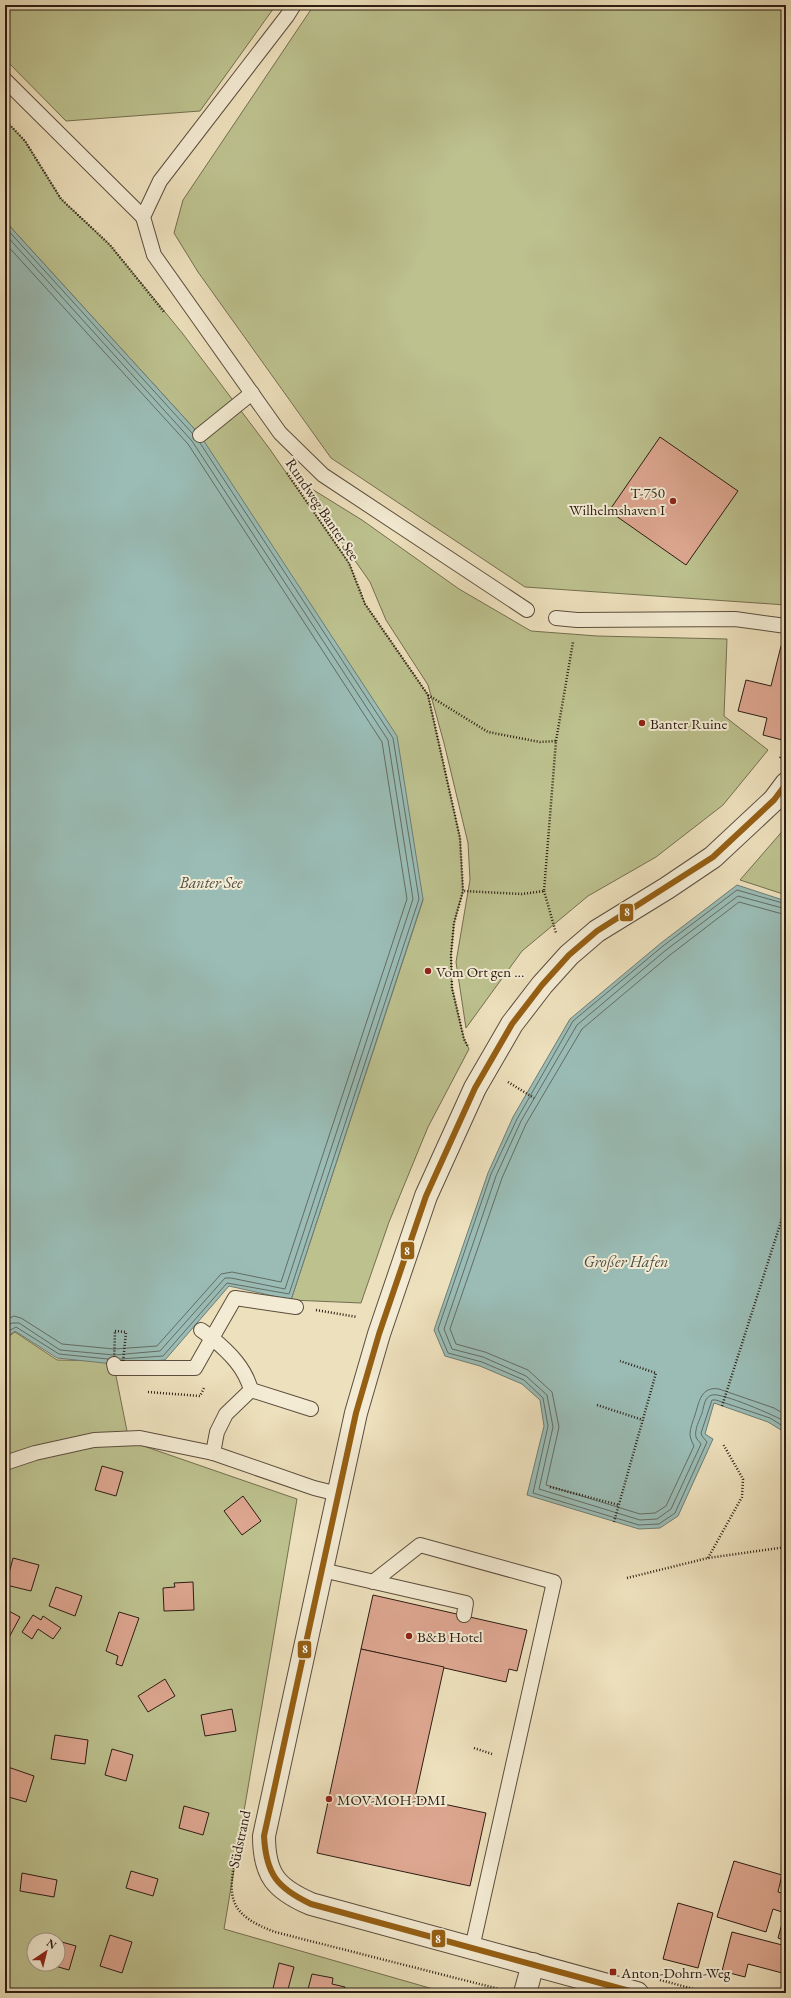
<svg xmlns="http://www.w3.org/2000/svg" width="791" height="1998" font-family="'EB Garamond',serif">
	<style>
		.green { fill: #bcc18e; stroke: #746e50; fill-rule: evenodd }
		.water { fill: #9abcb5; stroke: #6e7c74 }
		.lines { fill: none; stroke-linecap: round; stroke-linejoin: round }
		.shore { stroke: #636c64; stroke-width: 1 }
		.building { fill: #dda690; stroke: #2c1c13 }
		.lane-casing { stroke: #5c4d3d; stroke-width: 16 }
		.street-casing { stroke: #5c4d3d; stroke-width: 24 }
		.path { stroke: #2c1c13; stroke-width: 2.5; stroke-dasharray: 1 2; stroke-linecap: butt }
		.lane { stroke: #f3ebd3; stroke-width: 14 }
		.street { stroke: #f3ebd3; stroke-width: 22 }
		.bus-1-casing { stroke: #f3ebd3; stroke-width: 9 }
		.bus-1 { stroke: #955f14; stroke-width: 6 }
		.poi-dot { fill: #8f2418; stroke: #f3ebd3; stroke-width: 1.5 }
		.labels { text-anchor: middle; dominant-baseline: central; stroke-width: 4; stroke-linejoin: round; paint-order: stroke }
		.poi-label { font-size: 15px; fill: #2c1c13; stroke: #f3ebd3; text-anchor: start }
		.street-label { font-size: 15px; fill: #2c1c13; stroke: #f3ebd3 }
		.water-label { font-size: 16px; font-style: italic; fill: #4d4c44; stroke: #f3ebd3 }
		.line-badge { stroke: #f3ebd3; stroke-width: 1.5 }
		.badge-label { font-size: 11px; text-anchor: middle; font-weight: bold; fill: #fff }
	</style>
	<rect width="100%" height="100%" fill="#ede0bc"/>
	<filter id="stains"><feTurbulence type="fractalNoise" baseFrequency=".005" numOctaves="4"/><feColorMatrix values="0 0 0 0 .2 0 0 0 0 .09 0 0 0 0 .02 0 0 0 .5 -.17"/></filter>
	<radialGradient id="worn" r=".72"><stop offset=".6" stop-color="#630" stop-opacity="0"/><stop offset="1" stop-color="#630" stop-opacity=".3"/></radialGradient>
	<g class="green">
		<path d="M5,5H276L200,111L66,121L5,59Z"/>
		<path d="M314,5H786V605L525,587L331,458L198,272L174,233L183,200Z"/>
		<path d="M5,120L25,141L61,199L110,245L183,334L269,448L349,563L365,604L428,695L460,838L463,891L454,923L451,955L452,988L464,1039L469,1049L428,1127L389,1222L361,1303L291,1300L423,900L200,435L5,221Z"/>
		<path d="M299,481L362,520L459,589L531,631L597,636L727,639L724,716L768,750L723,805L656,857L588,896L522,951L466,1028L456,962L470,880L468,843L444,743L428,685L386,620L370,582Z"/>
		<path d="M786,827V895L740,880Z"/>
		<path d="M15,1332L57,1360L113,1361L129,1441L297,1499L224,1929L447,1993H5V1339ZM34,1940H58V1964H34Z"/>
	</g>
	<g class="water">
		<path d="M5,221L200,435L397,736L423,899L291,1300L229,1286L165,1360L114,1364L57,1358L15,1331L5,1338Z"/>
		<path d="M737,885L786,901V1433L768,1422L714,1403L705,1434L713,1439L678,1516L660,1528L639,1529L527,1495L544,1426L540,1400L522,1384L480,1366L445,1356L434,1330L488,1173L513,1117L570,1019L661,943Z"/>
	</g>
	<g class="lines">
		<g class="shore">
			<path d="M5,227L192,433"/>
			<path d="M5,234L192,441L388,740L413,899L285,1289L231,1278H225L160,1351L114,1355L60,1350L19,1323H12L5,1327"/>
			<path d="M5,243L188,444L382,742L407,899L281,1282L232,1272L221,1274L157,1346L114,1349L62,1344L21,1318L14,1316L5,1320"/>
			<path d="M786,904L737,890L663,946L573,1021L517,1119L491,1174L438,1329L448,1353L482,1362L524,1380L543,1398L548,1426L533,1493L639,1525L659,1524L675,1513L707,1442L702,1436L701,1433L712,1400H716L770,1418L786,1428"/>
			<path d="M786,909L738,896L666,950L577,1025L521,1121L496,1176L444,1329L452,1349L483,1357L526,1376L547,1395L553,1427L539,1489L640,1520L657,1519L671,1509L701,1444C700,1442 697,1440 696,1437C694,1430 700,1419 702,1413C704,1407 704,1397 712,1395C721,1392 776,1416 786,1422"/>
			<path d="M786,915L739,902L670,955L582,1029L526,1124L502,1178L450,1329L456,1344L485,1352L528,1370L552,1392L559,1427L546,1485L640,1514L655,1513L666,1506L694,1446C692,1442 690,1438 690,1434C690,1428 693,1421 695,1415C699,1402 701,1386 719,1389L774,1408L786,1415"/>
			<path d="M5,1333L16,1327L59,1354L108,1359"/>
			<path d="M120,1359L163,1356L227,1283L289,1294L419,899L393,738L200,443"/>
		</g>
	</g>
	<g class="building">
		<path d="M660,437L738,491L686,565L609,511Z"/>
		<path d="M781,646L786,647V741L763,735L767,718L738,711L746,680L771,686Z"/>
		<path d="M6,1416L7,1440H5V1417Z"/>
		<path d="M102,1466L123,1472L116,1496L95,1490Z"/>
		<path d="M243,1496L261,1521L242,1535L224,1511Z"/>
		<path d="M13,1558L39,1565L31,1591L6,1585Z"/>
		<path d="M193,1582L194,1610L164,1611L163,1588L175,1587L174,1583Z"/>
		<path d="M56,1587L82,1596L75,1616L49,1606Z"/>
		<path d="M373,1595L527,1630L517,1671L509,1669L506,1682L361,1649Z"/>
		<path d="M5,1609L20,1617L6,1643H5Z"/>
		<path d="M119,1612L139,1618L122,1666L116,1664L118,1656L106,1651Z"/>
		<path d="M33,1615L41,1620L43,1616L61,1628L53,1639L38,1629L32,1639L22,1632Z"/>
		<path d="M361,1649L444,1667L415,1798L486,1813L470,1886L317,1853Z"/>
		<path d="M165,1679L175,1696L148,1712L138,1696Z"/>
		<path d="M232,1709L236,1731L205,1736L201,1715Z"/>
		<path d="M55,1735L88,1740L85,1764L51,1759Z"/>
		<path d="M112,1749L133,1755L126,1781L105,1775Z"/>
		<path d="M5,1766L34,1776L26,1802L5,1796Z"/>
		<path d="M184,1806L209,1813L203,1835L179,1828Z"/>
		<path d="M734,1861L782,1875L778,1892L786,1894V1941L778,1938L785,1913L773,1909L766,1932L717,1917Z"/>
		<path d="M131,1871L158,1879L153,1896L126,1888Z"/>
		<path d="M22,1873L57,1880L54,1897L20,1891Z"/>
		<path d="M678,1903L713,1913L698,1968L663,1959Z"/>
		<path d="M732,1932L786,1946V1974L748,1964L745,1977L722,1971Z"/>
		<path d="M37,1935L55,1940H35Z"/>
		<path d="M110,1935L132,1942L122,1973L100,1966Z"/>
		<path d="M58,1941L76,1946L69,1970L48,1964H58Z"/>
		<path d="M34,1944V1960L30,1959Z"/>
		<path d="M279,1963L294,1967L287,1993H272Z"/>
		<path d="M312,1974L333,1978L332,1984L345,1987L344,1993H307Z"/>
		<path d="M256,1989L272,1993H255Z"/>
	</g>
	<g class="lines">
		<g class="lane-casing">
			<g id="lane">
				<path d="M294,5L287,16L160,181L143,217L154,255L280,433L323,475L527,610"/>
				<path d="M5,80L143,217"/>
				<path d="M200,435L252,393"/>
				<path d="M556,618L577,620L735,619L786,626"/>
				<path d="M114,1364L115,1368H195L212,1338L201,1330"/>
				<path d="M251,1390C245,1368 230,1353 212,1338L235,1298L296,1307"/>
				<path d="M213,1453L217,1432L226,1414L251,1390L311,1409"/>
				<path d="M5,1463L35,1453L94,1440L140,1438L213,1453L314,1488L338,1494"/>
				<path d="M322,1570L466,1603L464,1615"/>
				<path d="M373,1582L420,1545L554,1582L472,1948"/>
			</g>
		</g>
		<g class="street-casing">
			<g id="street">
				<path d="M525,1993L533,1964"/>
				<path d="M637,1993L311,1904C276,1889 264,1875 264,1836L356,1413L379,1334L426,1196L475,1088L512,1024L542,985L569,955L597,931L667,888L713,857L774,800L786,784"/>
			</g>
		</g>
		<g class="path">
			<path d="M5,120L25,141L61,199L110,245L164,312"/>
			<path d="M287,473L349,563L365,604L428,695L460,838L463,891L454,923L451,955L452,988L464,1039L468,1047"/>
			<path d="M428,695L488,732L540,742L556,741L544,891L522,894L463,891"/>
			<path d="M556,741L573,642"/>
			<path d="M780,758L786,749"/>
			<path d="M544,891L556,933"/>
			<path d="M508,1082L534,1098"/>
			<path d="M316,1310L357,1317"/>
			<path d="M115,1331L126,1332L123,1362L114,1364Z"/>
			<path d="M148,1392L200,1396L204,1388"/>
			<path d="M597,1405L643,1420"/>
			<path d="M722,1406L786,1206"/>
			<path d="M550,1487L619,1505"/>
			<path d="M614,1522L656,1373L620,1361"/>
			<path d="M708,1558L742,1497L743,1479L723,1444"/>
			<path d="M627,1578L708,1558L786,1547"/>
			<path d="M474,1748L492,1754"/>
			<path d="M237,1850C227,1897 227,1914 275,1932L499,1989"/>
			<path d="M660,1980L709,1993"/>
		</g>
		<use href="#lane" class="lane"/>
		<use href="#street" class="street"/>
		<g class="bus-1-casing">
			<path id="bus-1" d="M637,1993L311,1904C277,1888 266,1874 264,1836L356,1413L379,1334L426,1196L475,1088L512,1024L542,985L569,955L597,931L713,857L774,800L786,784"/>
		</g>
		<use href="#bus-1" class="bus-1"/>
	</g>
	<g class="poi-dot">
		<circle cx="673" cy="501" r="4"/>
		<circle cx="642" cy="723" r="4"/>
		<circle cx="428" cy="971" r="4"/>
		<circle cx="409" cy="1636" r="4"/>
		<circle cx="329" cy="1799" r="4"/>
		<rect x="609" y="1968" width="8" height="8" rx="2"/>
	</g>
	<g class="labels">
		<g class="poi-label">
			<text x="665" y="492" text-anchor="end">T-750<tspan x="665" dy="17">Wilhelmshaven I</tspan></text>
			<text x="650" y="723">Banter Ruine</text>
			<text x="436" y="971">Vom Ort gen ...</text>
			<text x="417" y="1636">B&amp;B Hotel</text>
			<text x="337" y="1799">MOV-MOH-DMI</text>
			<text x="621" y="1972">Anton-Dohrn-Weg</text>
		</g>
		<g class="street-label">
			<text transform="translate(323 509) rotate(56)">Rundweg Banter See</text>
			<text transform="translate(239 1839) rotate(-78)">Südstrand</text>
		</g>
		<g class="water-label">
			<text x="211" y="882">Banter See</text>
			<text x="626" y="1261">Großer Hafen</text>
		</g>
	</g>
	<g class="line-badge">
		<rect x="619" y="903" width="15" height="19" rx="4" fill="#955f14"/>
		<rect x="400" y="1241" width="15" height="19" rx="4" fill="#955f14"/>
		<rect x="297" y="1640" width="15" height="19" rx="4" fill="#955f14"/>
		<rect x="431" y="1929" width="15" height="19" rx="4" fill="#955f14"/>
	</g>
	<g class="badge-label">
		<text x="627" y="916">8</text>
		<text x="407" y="1255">8</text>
		<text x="305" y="1653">8</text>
		<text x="438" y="1943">8</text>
	</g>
	<rect width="791" height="1998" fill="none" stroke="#ede0bc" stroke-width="20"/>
	<rect x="6" y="6" width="779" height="1986" fill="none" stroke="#2c1c13" stroke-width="2"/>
	<rect x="10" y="10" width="771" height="1978" fill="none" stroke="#2c1c13"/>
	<g transform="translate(46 1952) rotate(35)"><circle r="19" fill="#f3ebd3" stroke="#a39886"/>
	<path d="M0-3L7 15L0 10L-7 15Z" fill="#8f2418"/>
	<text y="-6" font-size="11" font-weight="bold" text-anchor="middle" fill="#2c1c13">N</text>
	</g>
	<rect width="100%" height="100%" filter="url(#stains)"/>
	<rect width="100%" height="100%" fill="url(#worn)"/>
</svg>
